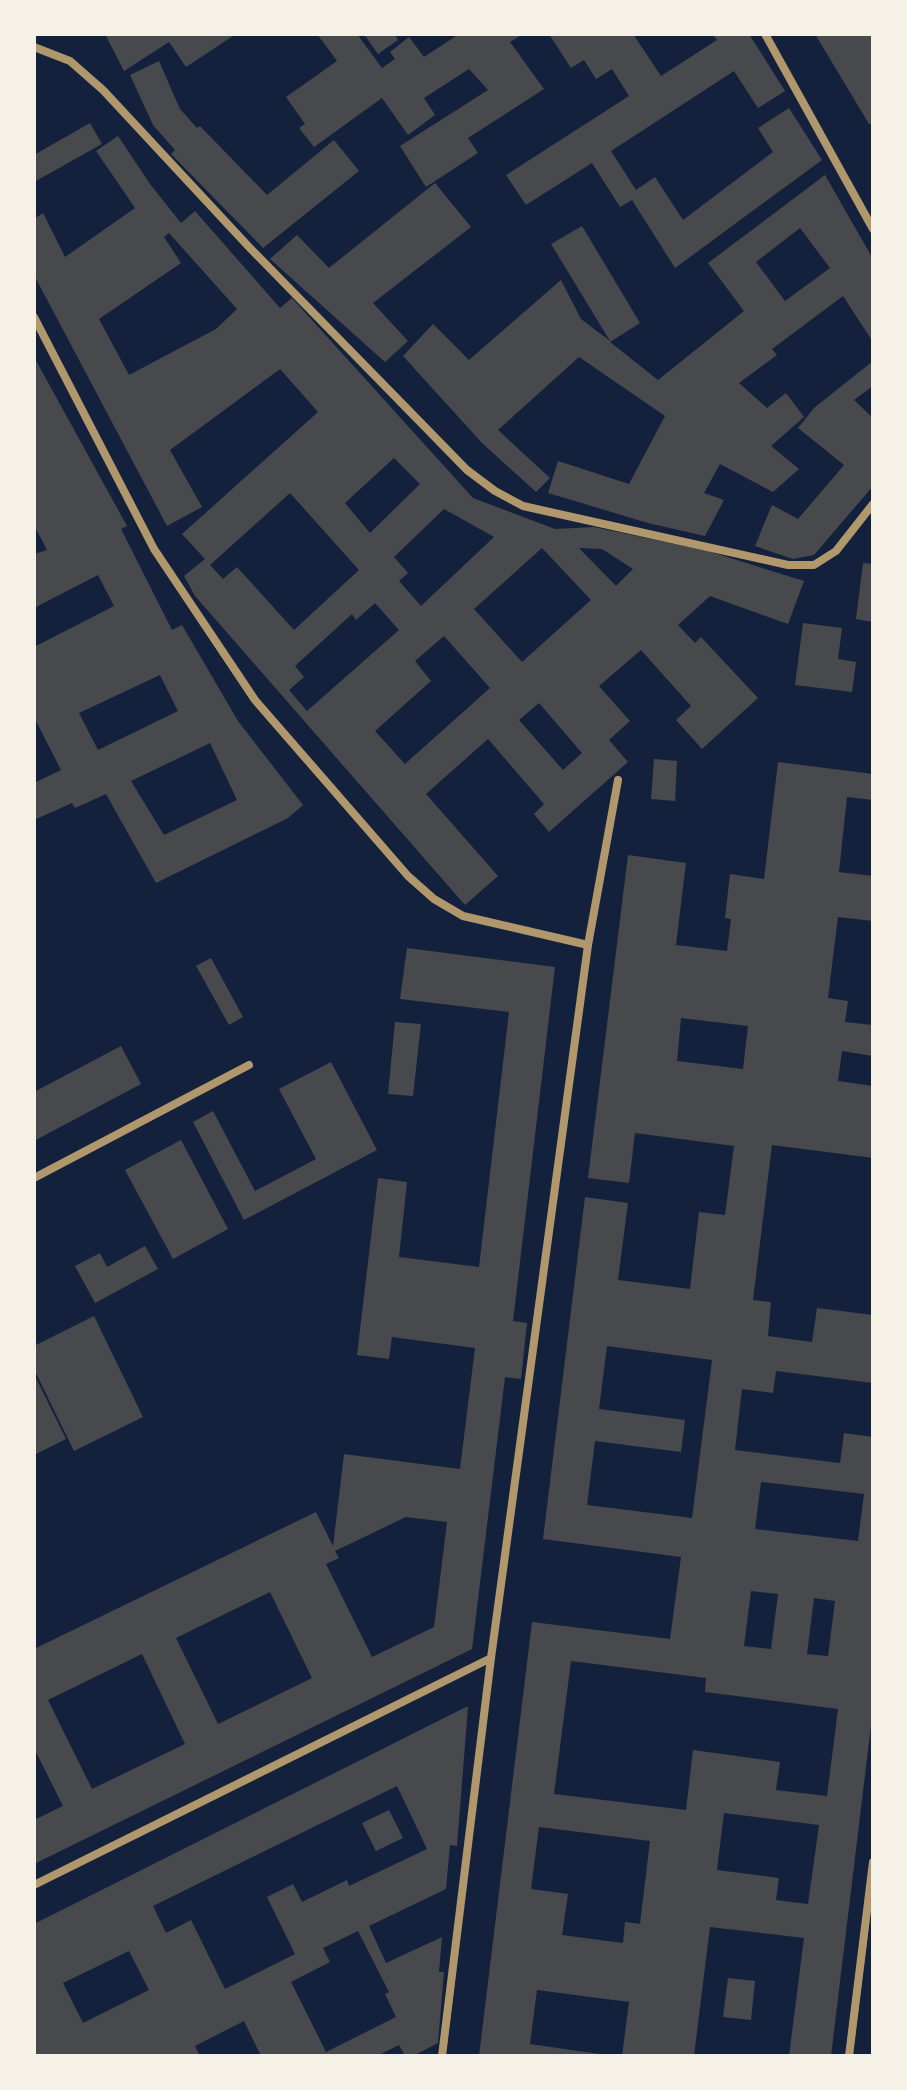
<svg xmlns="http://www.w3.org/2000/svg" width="907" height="2090" font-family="Lato,sans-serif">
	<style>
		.building { fill: #48494c; fill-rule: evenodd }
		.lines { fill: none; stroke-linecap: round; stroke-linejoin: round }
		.minor { stroke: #b1986c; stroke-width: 8 }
	</style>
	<rect width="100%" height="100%" fill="#14213d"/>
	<g class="building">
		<path d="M105,34H236L186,67L169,42L124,71Z"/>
		<path d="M317,34H357L382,68L395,59L390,52L409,37L424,57L459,34H523L510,42L544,89L468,138L478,153L426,187L400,146L488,90L469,69L424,98L435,115L408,135L382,98L314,147L299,128L305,124L286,97L337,61Z"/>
		<path d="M364,34H394L398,40L378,54Z"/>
		<path d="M549,34H633L661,76L717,40L712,34H749L785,91L758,108L734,71L611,151L636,190L655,177L683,220L773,152L758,128L789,108L822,160L675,268L632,200L620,207L592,163L526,205L506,175L629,96L612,69L596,79L584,60L571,68Z"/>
		<path d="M815,34H873V125L869,124Z"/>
		<path d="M159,61L180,109L197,128L200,126L267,195L334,140L359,171L263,248L171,154L175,150L153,125L130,75Z"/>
		<path d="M90,123L102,144L34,182V155Z"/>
		<path d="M118,136L150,184L181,223L195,211L280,308L292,298L473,498L555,529L594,527L708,551L804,581L788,624L710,596L678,625L695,643L701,637L758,698L702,749L676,720L691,706L641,650L599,686L630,721L609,740L628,762L549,832L534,814L544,804L488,739L426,794L498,876L465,905L195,596L184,576L205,559L182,534L318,412L280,369L170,450L202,507L167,526L34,275V219L43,213L65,257L135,208L96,151ZM169,233L237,309L216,329L129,375L99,319L181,263L164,237ZM394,458L420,484L370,533L345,503ZM290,493L359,570L294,630L237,567L223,579L210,565ZM444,509L494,537L421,606L399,581L408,573L394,557ZM542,548L591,600L522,662L474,609ZM579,548L602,549L633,569L616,586ZM375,603L399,630L307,711L289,690L304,677L295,666L352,614L356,620ZM444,636L490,688L405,764L375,731L431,681L415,661ZM539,703L582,753L563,770L519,720Z"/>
		<path d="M825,175L873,259V342L843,296L772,349L777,355L739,383L767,408L786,393L804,417L771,446L799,469L773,492L720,464L704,493L724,500L705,536L648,523L548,493L558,461L629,484L665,416L579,357L498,430L550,478L536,492L482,443L403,356L433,324L469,360L561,280L581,319L610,341L551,244L582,226L640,323L610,342L658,380L744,311L708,263ZM800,228L830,268L785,301L756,262Z"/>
		<path d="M435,183L471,227L373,303L408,341L385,362L270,259L297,235L329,268Z"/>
		<path d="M34,357L127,526L121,529L172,630L182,625L238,721L303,805L288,818L156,883L106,794L75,808L72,803L34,820V783L61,770L34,717V647L114,606L98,575L34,608V554L47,550L34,525ZM160,675L178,711L98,750L79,713ZM210,743L237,800L164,835L131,781Z"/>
		<path d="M873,361V386L854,400L873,418V486L814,555L793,559L755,546L772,505L798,519L844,465L798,428L814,408Z"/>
		<path d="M863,563L873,564V622L856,619Z"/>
		<path d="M803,623L842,628L838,659L856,662L852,692L795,685Z"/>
		<path d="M654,759L677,761L675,801L651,799Z"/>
		<path d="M778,762L873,774V800L847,797L839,872L873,876V921L838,917L828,998L848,1001L845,1022L873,1025V1056L842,1051L838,1081L873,1086V1158L772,1145L753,1300L771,1302L768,1336L812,1342L817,1308L873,1315V1383L776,1371L773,1393L742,1389L735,1450L840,1463L844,1433L873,1437V1709L831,2056H789L804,1938L710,1927L694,2056H622L629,2002L537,1990L530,2044L613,2056H479L532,1622L670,1639L681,1557L543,1539L585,1197L628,1203L618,1280L690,1289L699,1212L725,1215L734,1146L635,1133L629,1183L588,1178L628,855L686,863L676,945L727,951L731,919L725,918L730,874L764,879ZM681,1018L748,1026L743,1069L677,1061ZM607,1346L712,1360L692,1518L587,1505L595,1441L681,1452L685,1420L599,1409ZM761,1482L864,1494L858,1541L755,1529ZM751,1591L778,1594L771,1649L744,1646ZM814,1598L835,1601L828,1656L807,1654ZM571,1661L706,1678L705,1692L838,1709L827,1796L776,1790L780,1762L693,1750L686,1810L554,1794ZM724,1813L819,1825L808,1904L776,1900L779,1878L717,1870ZM539,1827L650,1841L640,1924L625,1922L623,1943L562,1935L568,1894L531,1889Z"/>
		<path d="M407,948L555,967L513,1321L527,1323L521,1379L505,1377L472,1649L34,1864V1820L63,1806L34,1748V1649L316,1512L333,1546L344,1454L460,1469L475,1348L392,1337L389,1359L357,1355L378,1178L407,1182L399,1257L479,1267L509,1012L400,999ZM406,1517L447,1522L434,1627L372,1657L326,1564L339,1558L335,1551ZM270,1592L312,1678L218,1724L176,1638ZM142,1654L185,1744L92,1789L48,1700Z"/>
		<path d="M211,958L243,1017L229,1025L196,966Z"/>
		<path d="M395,1022L421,1024L413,1096L388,1094Z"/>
		<path d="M121,1046L141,1084L34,1141V1092Z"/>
		<path d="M331,1062L377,1150L244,1220L193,1122L213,1111L255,1191L316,1159L279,1089Z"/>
		<path d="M181,1140L228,1229L173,1259L125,1170Z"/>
		<path d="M145,1246L158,1269L95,1303L75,1266L100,1253L107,1267Z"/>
		<path d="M94,1316L143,1417L74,1451L34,1369V1346Z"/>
		<path d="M34,1374L66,1439L34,1455Z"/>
		<path d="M466,1707H468L457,1846L450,1845L446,1889L369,1926L386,1963L442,1937L439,1972H444L438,2043L413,2056H405L399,2045L377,2056H261L244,2021L195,2046L200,2056H34V1924ZM397,1786L427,1849L349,1886L347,1880L302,1902L293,1884L267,1897L295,1954L225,1989L191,1920L166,1933L153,1906ZM358,1931L389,1992L385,1994L396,2017L326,2052L291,1982L330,1962L323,1948ZM129,1951L149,1990L83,2023L63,1983Z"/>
		<path d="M389,1810L403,1838L376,1851L362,1823Z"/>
		<path d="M728,1978L755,1981L751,2020L723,2017Z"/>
	</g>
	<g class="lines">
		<g class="minor">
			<path d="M765,34L873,229"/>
			<path d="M34,47L70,61L103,90L249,247L467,470L495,491L523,506L788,565H814L836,551L873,504"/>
			<path d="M34,317L154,549L255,700L408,876L434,899L463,916L588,945L491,1658L442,2056"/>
			<path d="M588,945L618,780"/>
			<path d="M34,1178L249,1065"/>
			<path d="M34,1885L491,1658"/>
			<path d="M849,2056L873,1862"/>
		</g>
	</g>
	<rect width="907" height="2090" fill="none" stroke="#f6f1e7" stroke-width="72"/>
</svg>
